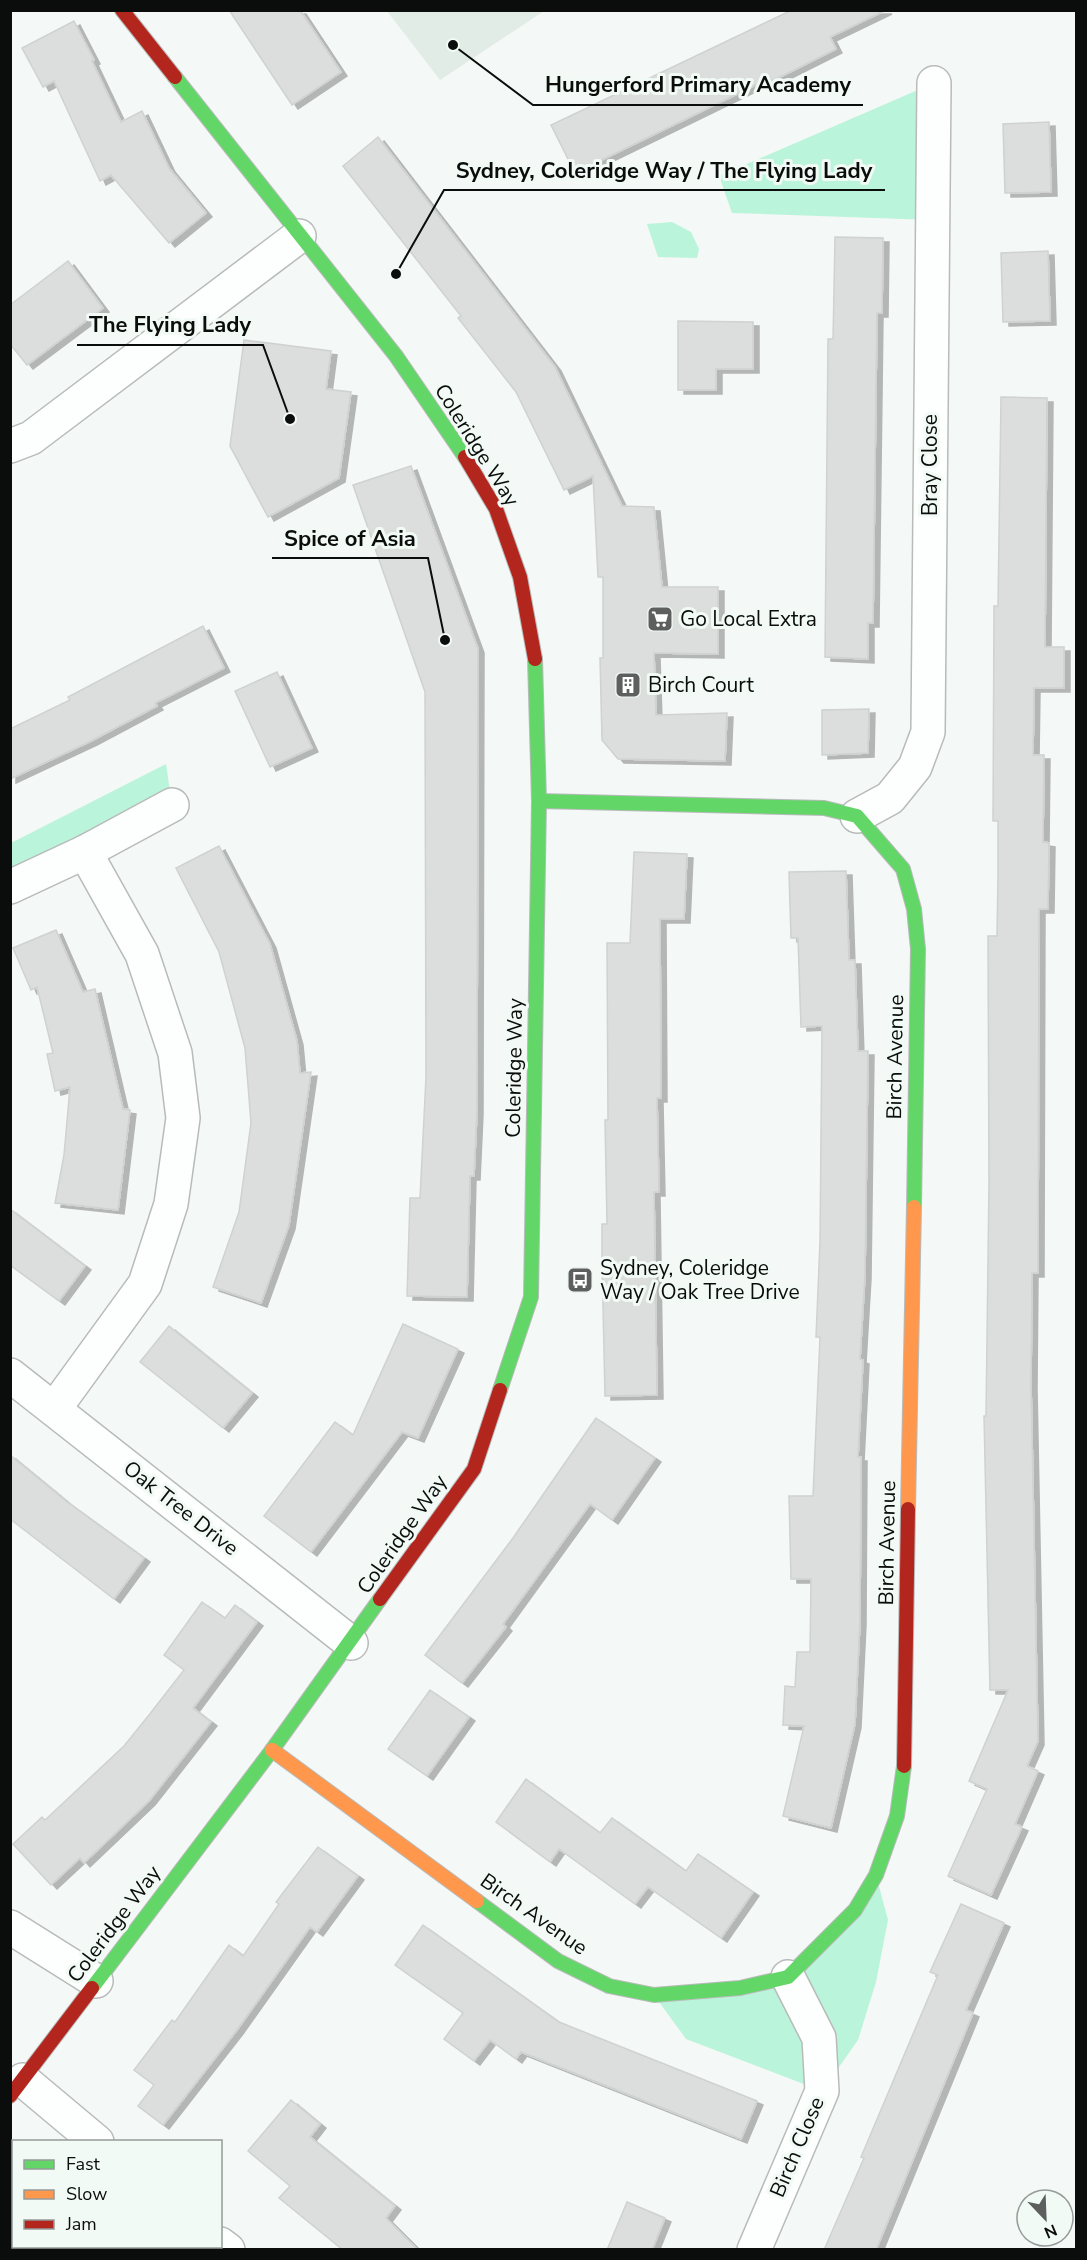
<svg xmlns="http://www.w3.org/2000/svg" width="1087" height="2260" font-family="'Nunito Sans',sans-serif">
	<style>
		.built { fill: #e1ece6 }
		.green { fill: #baf4db }
		.building { fill: #dbdedd; stroke: #cfd2d0; stroke-width: 1.5; filter: url(#shadow) }
		.lines { fill: none; stroke-linecap: round; stroke-linejoin: round }
		.street-casing { stroke: #b8bbba; stroke-width: 36 }
		.fast-casing { stroke: #b8bbba; stroke-width: 16 }
		.slow-casing { stroke: #b8bbba; stroke-width: 16 }
		.jam-casing { stroke: #b8bbba; stroke-width: 16 }
		.street { stroke: #fdfefe; stroke-width: 33 }
		.fast { stroke: #63d668; stroke-width: 14 }
		.slow { stroke: #ff974d; stroke-width: 14 }
		.jam { stroke: #b3261e; stroke-width: 14 }
		.labels { text-anchor: middle; dominant-baseline: central; stroke-width: 6; stroke-linejoin: round; paint-order: stroke }
		.street-label { font-size: 21px; fill: #0a0d0c; stroke: #f2faf6 }
		.poi-label { font-size: 21px; fill: #0a0d0c; stroke: #f2faf6; text-anchor: start }
		.leader { fill: none; stroke: #0a0d0c; stroke-width: 2 }
		.callout-dot { fill: #0a0d0c; stroke: #f2faf6; stroke-width: 2 }
		.callout-label { font-size: 22px; text-anchor: middle; font-weight: bold; fill: #0a0d0c; stroke: #f2faf6; stroke-width: 6; stroke-linejoin: round; paint-order: stroke }
	</style>
	<defs>
		<filter id="shadow"><feDropShadow dx="6" dy="4" stdDeviation="0" flood-color="#0004"/></filter>
	</defs>
	<rect width="100%" height="100%" fill="#f4f8f6"/>
	<path class="built" d="M387,11H544L440,80Z"/>
	<g class="green">
		<path d="M934,83L932,220L732,213L719,176Z"/>
		<path d="M672,222L691,232L699,249L697,258L658,257L647,224Z"/>
		<path d="M166,764L172,805L11,887V843Z"/>
		<path d="M876,1875L888,1920L876,1982L858,2040L822,2091L686,2039L654,1995L788,1977Z"/>
	</g>
	<g class="building">
		<path d="M229,10H300L341,72L292,105Z"/>
		<path d="M792,10H886L830,37L836,49L772,81L770,78L575,173L551,125Z"/>
		<path d="M74,21L94,60L92,61L121,122L142,111L169,168L206,213L169,243L111,175L100,181L54,81L43,87L22,48Z"/>
		<path d="M1049,122L1051,192L1005,193L1003,124Z"/>
		<path d="M378,137L555,367L622,506L654,507L662,587H718V654L654,653L656,715L727,713L725,761L618,759L602,740L600,658H603V577H598L593,476L564,490L516,392L458,318L461,316L343,166Z"/>
		<path d="M835,237L883,238L882,313H877L873,623H868V659L825,657L828,339H833Z"/>
		<path d="M1048,251L1050,321L1003,322L1001,253Z"/>
		<path d="M68,261L103,308L27,365L10,344V305Z"/>
		<path d="M678,321L753,322V369H716V390H678Z"/>
		<path d="M244,340L331,351L326,389L351,392L339,478L268,517L230,446Z"/>
		<path d="M1001,397L1047,398L1045,647H1064V688H1034L1033,755H1044L1043,842L1049,843L1048,909H1039L1038,1273H1032L1031,1384L1038,1741L1027,1766L1038,1771L1015,1824L1022,1827L991,1895L948,1876L987,1789L969,1781L1008,1690H990L984,1416H986L989,1183L988,936H997L998,875V821H993L994,606H998Z"/>
		<path d="M411,466L478,649L477,1111L474,1176H470L467,1297L407,1296L410,1198H420L426,1077L425,692L353,485Z"/>
		<path d="M203,626L224,668L155,703L157,706L91,741L10,779V729L70,700L68,697Z"/>
		<path d="M277,672L312,748L270,767L235,691Z"/>
		<path d="M869,709L868,753L822,755V710Z"/>
		<path d="M219,846L270,944L297,1041L300,1073L311,1072L289,1225L261,1303L213,1287L239,1212L251,1123L245,1048L219,952L176,868Z"/>
		<path d="M634,852L687,854L684,919H660L661,1098H657L659,1192H654L657,1395L605,1396L602,1260V1224H607L605,1120H608L607,943H630Z"/>
		<path d="M846,871L849,960H855L858,1051H868L865,1275L860,1359L863,1360L858,1457H861L860,1621L855,1724L831,1828L783,1816L804,1726L783,1725L785,1686L795,1687L797,1652H810L811,1579H791L789,1496H813L820,1337H816L820,1242L822,1026L801,1027L798,938H791L789,872Z"/>
		<path d="M56,930L83,992L95,989L123,1109L130,1110L118,1210L55,1203L64,1155L70,1087L55,1091L47,1054L53,1053L37,987L31,990L13,948Z"/>
		<path d="M10,1209L85,1266L59,1301L10,1265Z"/>
		<path d="M403,1324L458,1349L418,1438L402,1432L311,1552L264,1516L335,1422L353,1435Z"/>
		<path d="M169,1326L252,1393L223,1428L140,1362Z"/>
		<path d="M596,1418L655,1458L612,1520L590,1504L503,1624L506,1627L462,1683L425,1655L513,1538Z"/>
		<path d="M10,1455L66,1501L144,1558L114,1599L10,1519Z"/>
		<path d="M202,1602L225,1618L235,1605L257,1622L193,1708L211,1722L149,1801L84,1863L80,1858L51,1885L13,1844L42,1817L45,1820L124,1746L149,1715L184,1670L164,1655Z"/>
		<path d="M430,1690L469,1717L427,1776L388,1749Z"/>
		<path d="M526,1779L600,1833L612,1818L686,1871L698,1854L753,1892L721,1938L648,1887L635,1904L559,1849L550,1862L496,1822Z"/>
		<path d="M318,1847L358,1876L317,1932L310,1927L237,2030L163,2125L138,2106L154,2085L134,2070L172,2020L175,2022L229,1945L243,1956L279,1904L276,1902Z"/>
		<path d="M961,1904L1004,1923L966,2010L973,2013L876,2250H824L864,2158L861,2157L938,1975L930,1972Z"/>
		<path d="M423,1925L559,2022L757,2101L741,2139L521,2052L516,2059L490,2040L474,2061L444,2039L463,2013L395,1965Z"/>
		<path d="M291,2100L320,2124L310,2137L395,2206L386,2218L418,2250H343L279,2198L290,2186L248,2151Z"/>
		<path d="M627,2202L665,2218L652,2250H607Z"/>
	</g>
	<g class="lines">
		<g class="street-casing">
			<g id="street">
				<path d="M10,446L31,438L299,236"/>
				<path d="M857,816L890,798L915,767L928,732L934,83"/>
				<path d="M10,887L85,852L172,805"/>
				<path d="M10,1375L351,1643"/>
				<path d="M55,1408L145,1284L171,1204L183,1118L175,1053L142,954L85,852"/>
				<path d="M10,1927L96,1981"/>
				<path d="M23,2080L97,2142"/>
				<path d="M220,2244L228,2250"/>
				<path d="M754,2250L822,2091L819,2038L788,1977"/>
			</g>
		</g>
		<g class="fast-casing">
			<g id="fast">
				<path d="M175,77L396,356L465,457"/>
				<path d="M539,801L824,808L857,816L903,869L914,909L918,949L914,1207"/>
				<path d="M500,1390L531,1297L539,801L535,659"/>
				<path d="M477,1901L558,1961L609,1986L654,1995L740,1988L788,1977L855,1910L876,1875L897,1816L904,1766"/>
				<path d="M92,1988L272,1750L380,1599"/>
			</g>
		</g>
		<g class="slow-casing">
			<g id="slow">
				<path d="M908,1509L914,1207"/>
				<path d="M272,1750L477,1901"/>
			</g>
		</g>
		<g class="jam-casing">
			<g id="jam">
				<path d="M122,10L175,77"/>
				<path d="M465,457L496,509L520,577L535,659"/>
				<path d="M380,1599L474,1469L500,1390"/>
				<path d="M904,1766L908,1509"/>
				<path d="M10,2096L92,1988"/>
			</g>
		</g>
		<use href="#street" class="street"/>
		<use href="#fast" class="fast"/>
		<use href="#slow" class="slow"/>
		<use href="#jam" class="jam"/>
	</g>
	<defs>
		<g id="supermarket-square" transform="scale(1.35)"><rect x="-9" y="-9" width="18" height="18" rx="4" fill="#5c5f5e" stroke="#f2faf6"/><path d="M-6-5.5h2.5l.6 2H6L4.5 2H-2.5L-4.4-4H-6ZM-1.5 3.2a1.3 1.3 0 1 0 .1 0ZM3 3.2a1.3 1.3 0 1 0 .1 0Z" fill="#fff"/></g>
		<g id="building-square" transform="scale(1.35)"><rect x="-9" y="-9" width="18" height="18" rx="4" fill="#5c5f5e" stroke="#f2faf6"/><path d="M-4-6H4V6H1V3H-1V6H-4ZM-2.5-4.3h1.7v1.8h-1.7ZM.8-4.3h1.7v1.8H.8ZM-2.5-1h1.7V.8h-1.7ZM.8-1h1.7V.8H.8Z" fill="#fff"/></g>
		<g id="bus-square" transform="scale(1.35)"><rect x="-9" y="-9" width="18" height="18" rx="4" fill="#5c5f5e" stroke="#f2faf6"/><path d="M-5-6H5V4H4V6H2V4H-2V6H-4V4H-5ZM-3.5-4V0h7V-4ZM-3.5 1.2v1.5H-2V1.2ZM2 1.2v1.5H3.5V1.2Z" fill="#fff"/></g>
	</defs>
	<g fill-rule="evenodd">
		<use href="#supermarket-square" x="660" y="619"/>
		<use href="#building-square" x="628" y="685"/>
		<use href="#bus-square" x="580" y="1280"/>
	</g>
	<g class="labels">
		<g class="street-label">
			<text transform="translate(477 445) rotate(58)">Coleridge Way</text>
			<text transform="translate(930 465) rotate(-90)">Bray Close</text>
			<text transform="translate(895 1057) rotate(-89)">Birch Avenue</text>
			<text transform="translate(514 1068) rotate(-89)">Coleridge Way</text>
			<text transform="translate(181 1508) rotate(38)">Oak Tree Drive</text>
			<text transform="translate(402 1534) rotate(-55)">Coleridge Way</text>
			<text transform="translate(887 1543) rotate(-89)">Birch Avenue</text>
			<text transform="translate(534 1914) rotate(35)">Birch Avenue</text>
			<text transform="translate(114 1924) rotate(-53)">Coleridge Way</text>
			<text transform="translate(797 2147) rotate(-67)">Birch Close</text>
		</g>
		<g class="poi-label">
			<text x="680" y="619">Go Local Extra</text>
			<text x="648" y="685">Birch Court</text>
			<text x="600" y="1268">Sydney, Coleridge<tspan x="600" dy="24">Way / Oak Tree Drive</tspan></text>
		</g>
	</g>
	<path class="leader" d="M453 45L533 105H863M396 274L444 190H885M290 419L263 345H77M445 640L428 558H272"/>
	<g class="callout-dot">
		<circle cx="453" cy="45" r="6"/>
		<circle cx="396" cy="274" r="6"/>
		<circle cx="290" cy="419" r="6"/>
		<circle cx="445" cy="640" r="6"/>
	</g>
	<g class="callout-label">
		<text x="698" y="92">Hungerford Primary Academy</text>
		<text x="664" y="178">Sydney, Coleridge Way / The Flying Lady</text>
		<text x="170" y="332">The Flying Lady</text>
		<text x="350" y="546">Spice of Asia</text>
	</g>
	<rect width="1087" height="2260" fill="none" stroke="#0a0d0c" stroke-width="24"/>
	<rect x="12" y="2140" width="210" height="108" fill="#f2faf6" stroke="#959b98" stroke-width="1.5"/>
	<rect x="24" y="2160" width="30" height="9" fill="#63d668" stroke="#959b98" stroke-width="1.5"/>
	<text x="66" y="2170" font-size="18" fill="#0a0d0c">Fast</text>
	<rect x="24" y="2190" width="30" height="9" fill="#ff974d" stroke="#959b98" stroke-width="1.5"/>
	<text x="66" y="2200" font-size="18" fill="#0a0d0c">Slow</text>
	<rect x="24" y="2220" width="30" height="9" fill="#b3261e" stroke="#959b98" stroke-width="1.5"/>
	<text x="66" y="2230" font-size="18" fill="#0a0d0c">Jam</text>
	<g transform="translate(1045 2218) rotate(157)"><circle r="28" fill="#f2faf6" stroke="#959b98" stroke-width="1.5"/>
	<path d="M0-4.5L10 22L0 15L-10 22Z" fill="#5c5f5e"/>
	<text y="-9" font-size="16" font-weight="bold" text-anchor="middle" fill="#0a0d0c">N</text>
	</g>
</svg>
